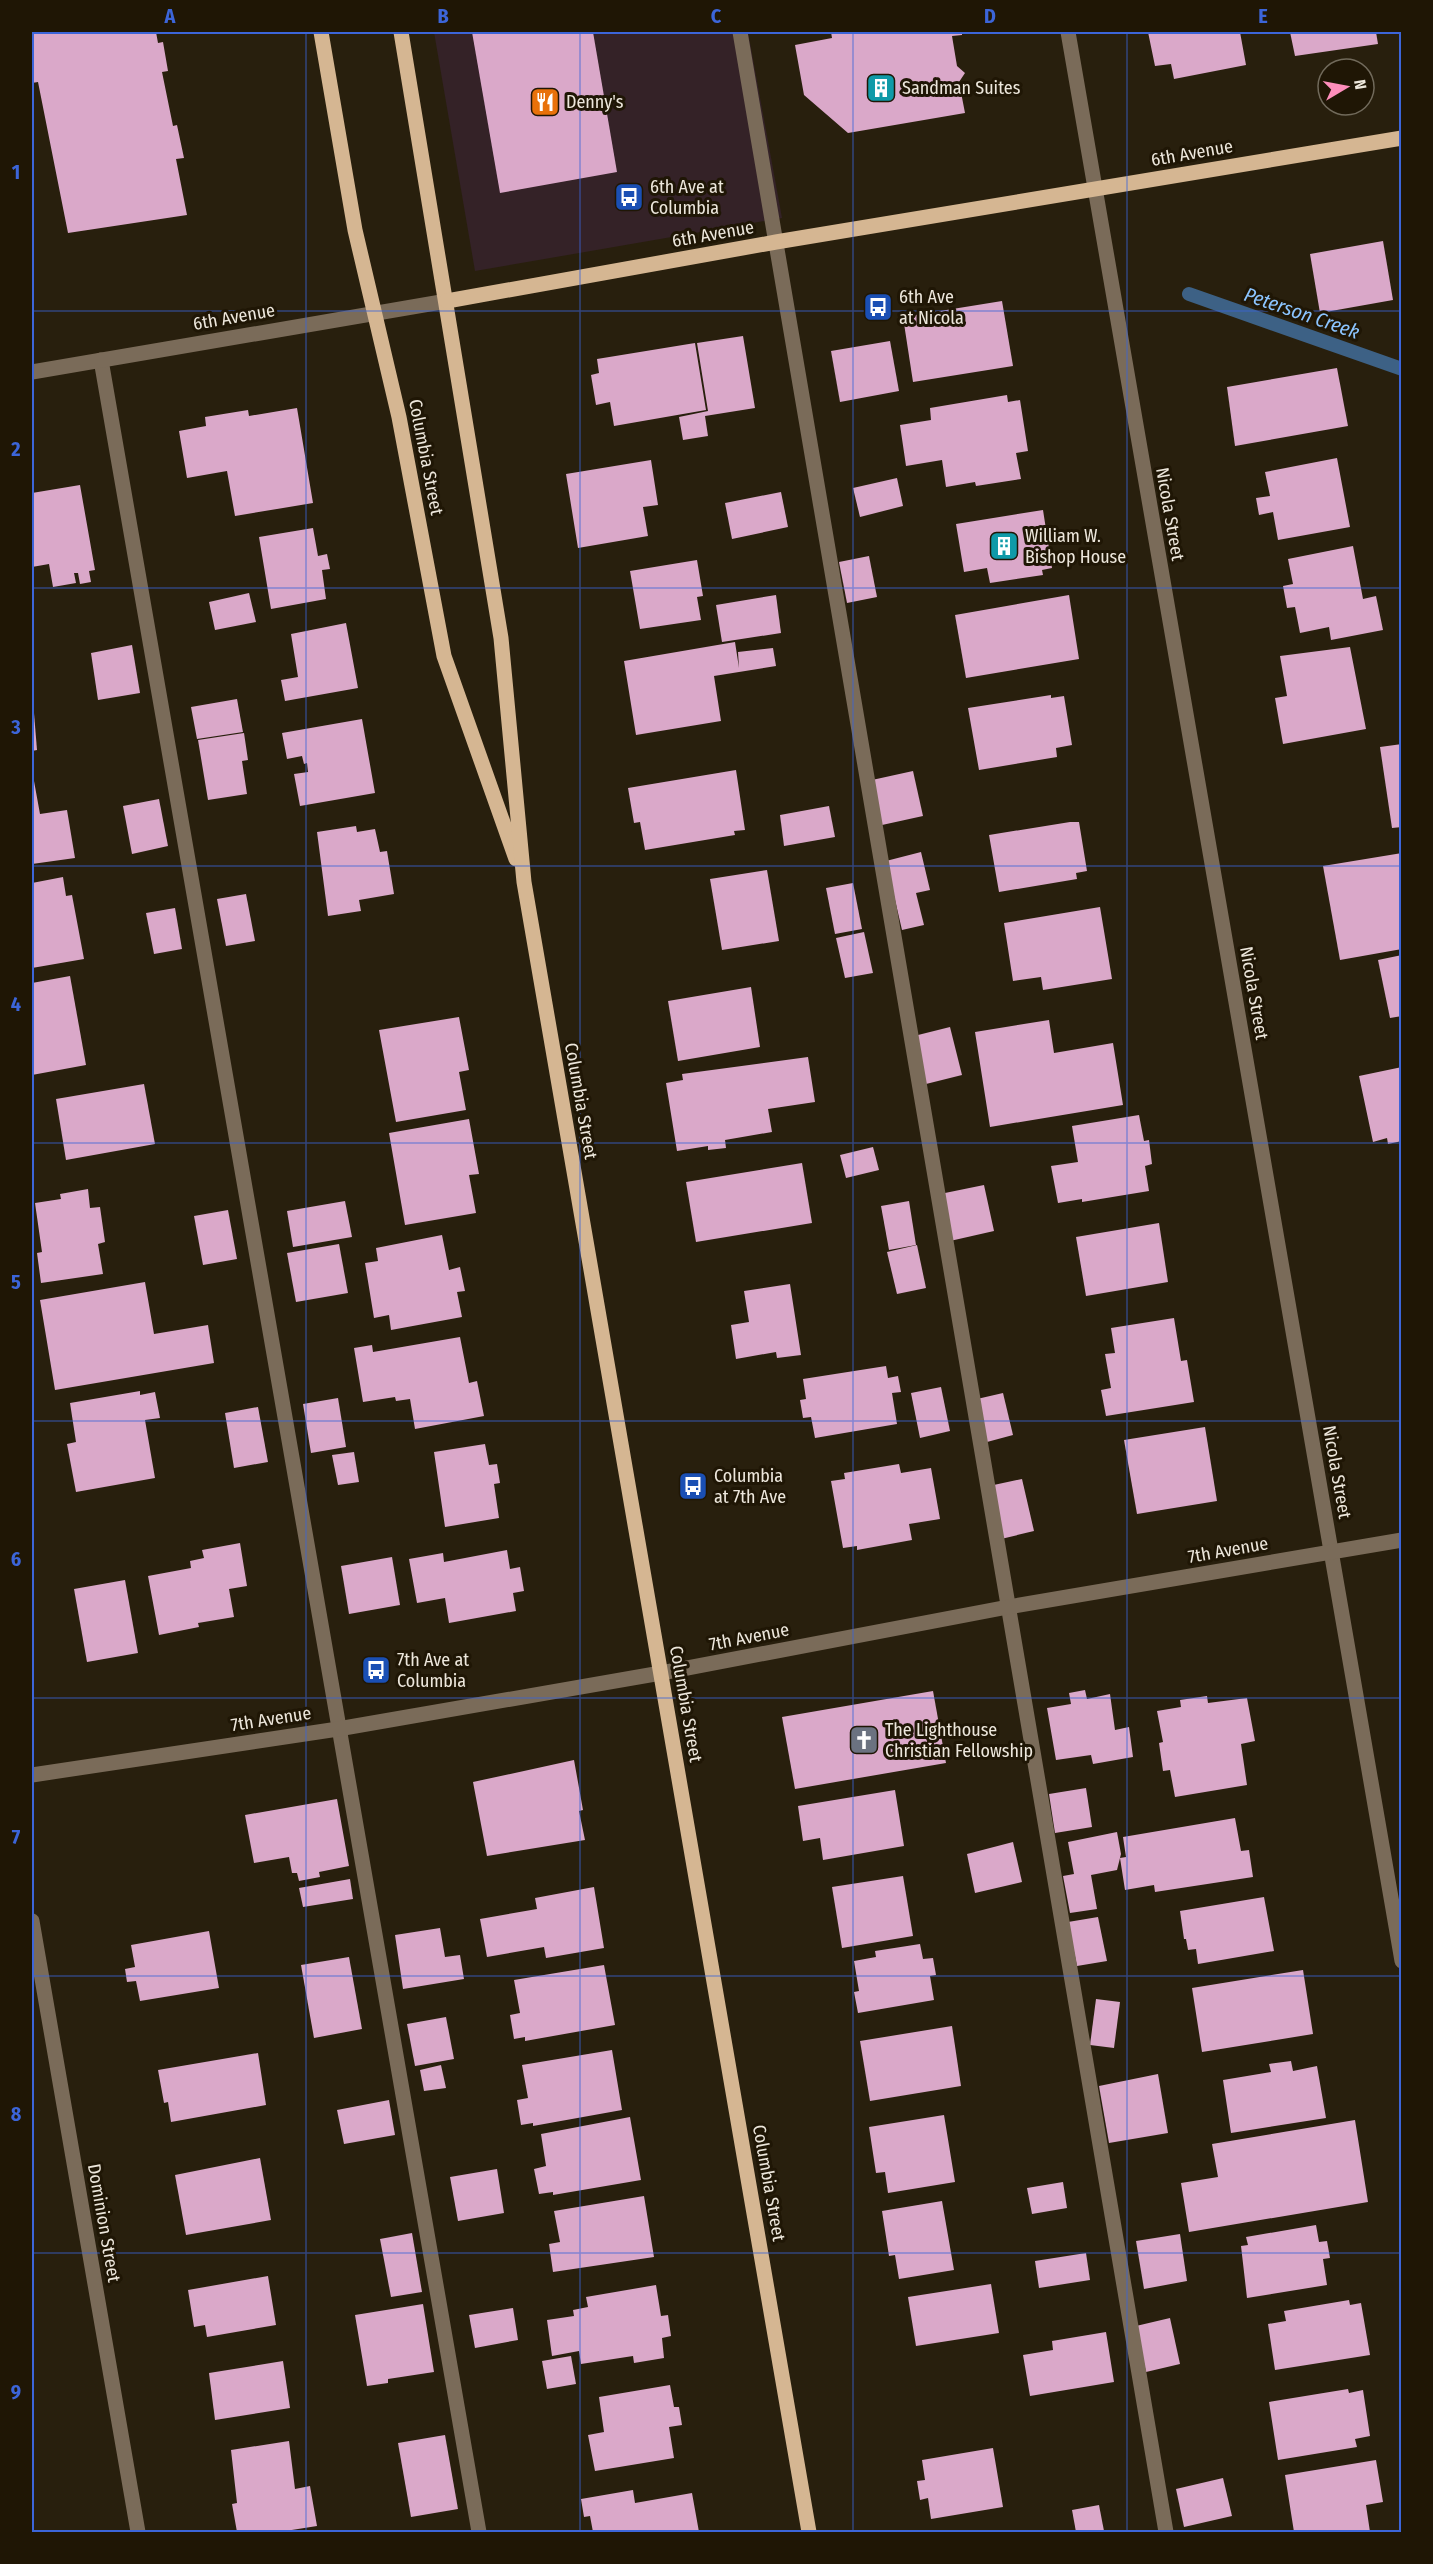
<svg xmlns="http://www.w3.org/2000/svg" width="1433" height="2564" font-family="'Fira Sans Condensed',sans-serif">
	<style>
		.commercial { fill: #342227 }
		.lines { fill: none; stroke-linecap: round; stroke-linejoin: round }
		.stream { stroke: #3d6185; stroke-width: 14 }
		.building { fill: #daa8c9 }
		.minor { stroke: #7a6b59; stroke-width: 15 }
		.major { stroke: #d5b692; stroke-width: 15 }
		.grid { fill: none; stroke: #3c65d9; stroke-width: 1.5; stroke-opacity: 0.55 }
		.labels { text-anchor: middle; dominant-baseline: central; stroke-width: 6; stroke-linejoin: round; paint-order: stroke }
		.poi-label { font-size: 18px; fill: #ede7dc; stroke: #1f1605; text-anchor: start }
		.street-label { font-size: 18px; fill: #ede7dc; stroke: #1f1605 }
		.water-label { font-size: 20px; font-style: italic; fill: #8cc5ff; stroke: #1f1605 }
		.neatline { fill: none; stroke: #3c65d9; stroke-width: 2 }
		.grid-label { font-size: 20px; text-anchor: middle; font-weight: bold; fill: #3c65d9 }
	</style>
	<rect width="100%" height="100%" fill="#281f0d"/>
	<path class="commercial" d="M434,32H748L782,218L475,271Z"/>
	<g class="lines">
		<path class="stream" d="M1189,294L1402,369"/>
	</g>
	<g class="building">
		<path d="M32,32H156L158,43L163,42L168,71L162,72L173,126L177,125L184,158L176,159L187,215L68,233L38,82L32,83Z"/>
		<path d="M472,32H593L617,172L500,193Z"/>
		<path d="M831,32H962V35L952,36L957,66L965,73L959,82L965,113L848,133L804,95L795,45L832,38Z"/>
		<path d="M1148,32H1240L1246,65L1174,79L1171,64L1155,66Z"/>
		<path d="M1290,32H1376L1378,44L1295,56Z"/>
		<path d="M1383,241L1393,300L1320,313L1310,254Z"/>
		<path d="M1002,301L1013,366L913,382L903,317Z"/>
		<path d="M743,336L755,408L705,416L708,436L683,440L679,417L708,411L697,343Z"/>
		<path d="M890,341L899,391L840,402L831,351Z"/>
		<path d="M695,343L706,410L614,426L610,402L596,405L591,375L599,373L597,359Z"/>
		<path d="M1337,368L1348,426L1235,446L1227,387Z"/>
		<path d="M1007,395L1008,402L1020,400L1028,451L1016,453L1021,479L976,486L975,482L946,487L942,460L906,466L900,425L931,420L930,408Z"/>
		<path d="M297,408L313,503L235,516L227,471L187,478L179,431L206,426L205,417L248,410L249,416Z"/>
		<path d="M1337,458L1350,527L1278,540L1273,512L1259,515L1256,498L1270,496L1265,472Z"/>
		<path d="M651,460L658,505L643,507L648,536L578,548L566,474Z"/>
		<path d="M897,478L903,506L860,517L853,488Z"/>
		<path d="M80,485L95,570L89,571L91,582L80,584L78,573H74L76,583L53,587L49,564L32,567V493Z"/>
		<path d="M781,492L788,527L732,539L725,503Z"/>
		<path d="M1043,510L1052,568L1042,570L1043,575L990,583L987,568L964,572L956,524Z"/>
		<path d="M313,528L318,556L327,554L330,569L322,570L326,599L271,609L259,537Z"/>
		<path d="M1353,546L1363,599L1376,596L1383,630L1331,640L1329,627L1300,633L1295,607L1287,608L1283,586L1293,584L1288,559Z"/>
		<path d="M869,556L877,597L847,603L839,562Z"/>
		<path d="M697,560L703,596L697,597L701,620L640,629L630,571Z"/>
		<path d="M249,593L256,622L215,630L209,602Z"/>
		<path d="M776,595L781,633L722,642L716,605Z"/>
		<path d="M1069,595L1079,659L966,678L955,615Z"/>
		<path d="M346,623L358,688L285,701L281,680L298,677L291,634Z"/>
		<path d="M735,642L739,668L738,652L773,648L776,666L714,676L721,721L636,735L624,661Z"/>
		<path d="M132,645L140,693L98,700L91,653Z"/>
		<path d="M1350,647L1366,729L1283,744L1275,698L1287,696L1280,656Z"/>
		<path d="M1051,695V698L1064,696L1072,745L1056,748L1057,757L979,770L968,708Z"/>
		<path d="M237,699L243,732L197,739L191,707Z"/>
		<path d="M33,701L37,750L32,751V702Z"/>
		<path d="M362,719L375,793L300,806L294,774L308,772L307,763L304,764L302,756L287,759L282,733Z"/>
		<path d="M244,733L248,760L242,761L247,794L208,800L198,740Z"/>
		<path d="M1402,744V827L1392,828L1380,747Z"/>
		<path d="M736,770L745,830L734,831L735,835L645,850L640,822L634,823L628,788Z"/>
		<path d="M913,771L923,816L882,825L872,780Z"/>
		<path d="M32,781H34L40,814L67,810L75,858L32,864Z"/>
		<path d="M159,799L168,846L132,854L123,806Z"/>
		<path d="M829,806L835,837L784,846L780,815Z"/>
		<path d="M1070,822H1079L1087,871L1076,873L1077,879L999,892L989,835Z"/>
		<path d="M356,826L357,832L375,829L380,852L387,851L394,894L359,900L361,911L328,916L317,832Z"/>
		<path d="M921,852L930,890L916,893L924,925L902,930L886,861Z"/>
		<path d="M1402,853V949L1340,960L1323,866Z"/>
		<path d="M767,870L779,941L722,950L710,879Z"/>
		<path d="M63,877L66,896L72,895L84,959L32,968V883Z"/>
		<path d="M853,883L862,929L835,934L826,888Z"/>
		<path d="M246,894L255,941L226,946L217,899Z"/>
		<path d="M1100,907L1112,979L1043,990L1041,977L1013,981L1004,923Z"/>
		<path d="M175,908L182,949L154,954L146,913Z"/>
		<path d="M864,932L873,973L845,978L836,938Z"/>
		<path d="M1402,955V1016L1390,1018L1378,960Z"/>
		<path d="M70,976L86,1065L32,1075V983Z"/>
		<path d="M751,987L760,1047L678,1061L668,1001Z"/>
		<path d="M459,1017L469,1070L459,1072L466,1110L396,1122L379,1030Z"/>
		<path d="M1049,1020L1054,1053L1113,1043L1123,1105L990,1127L975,1032Z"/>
		<path d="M950,1027L962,1075L926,1084L914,1036Z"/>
		<path d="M808,1057L815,1102L768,1109L772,1132L725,1140L726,1148L708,1150V1146L677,1151L666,1083L683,1080L682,1074Z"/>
		<path d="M1402,1067V1141L1388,1144L1387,1138L1373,1142L1359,1076Z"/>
		<path d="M144,1084L155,1144L66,1160L56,1099Z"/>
		<path d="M1139,1115L1144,1141L1149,1140L1152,1164L1145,1166L1149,1191L1082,1202V1199L1058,1203L1051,1166L1078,1162L1072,1126Z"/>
		<path d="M469,1119L479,1174L469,1175L476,1213L405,1225L389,1133Z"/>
		<path d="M873,1147L879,1170L846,1178L840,1155Z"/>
		<path d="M802,1163L812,1223L696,1242L686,1182Z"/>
		<path d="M984,1185L994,1231L950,1241L940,1194Z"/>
		<path d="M88,1189L90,1208L100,1207L105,1242L98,1244L103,1274L41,1283L37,1253L42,1252L35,1203L61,1199L60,1194Z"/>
		<path d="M345,1201L352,1237L293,1247L287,1211Z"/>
		<path d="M909,1201L916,1245L889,1250L881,1206Z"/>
		<path d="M228,1210L237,1259L203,1265L194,1216Z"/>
		<path d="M1159,1223L1168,1282L1086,1296L1076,1237Z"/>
		<path d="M442,1235L449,1270L460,1267L465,1291L457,1292L462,1317L391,1330L389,1315L374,1318L365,1263L378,1261L376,1248Z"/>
		<path d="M339,1244L348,1293L296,1302L287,1253Z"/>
		<path d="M917,1245L926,1288L897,1294L887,1252Z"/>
		<path d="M145,1282L154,1334L208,1325L214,1363L55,1390L40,1300Z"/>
		<path d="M790,1284L801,1355L777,1358L776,1352L736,1359L731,1325L749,1322L744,1291Z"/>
		<path d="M1174,1318L1181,1361L1187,1360L1194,1402L1106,1416L1101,1390L1111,1388L1105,1354L1115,1353L1111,1328Z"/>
		<path d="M460,1337L469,1383L477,1381L484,1416L415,1429L410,1399L396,1401L395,1397L363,1402L354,1348L372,1345L373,1352Z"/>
		<path d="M886,1366L888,1378L898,1376L901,1392L892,1393L897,1424L815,1438L811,1417L803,1418L800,1400L806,1399L803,1379Z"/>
		<path d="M941,1387L950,1431L920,1438L911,1393Z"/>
		<path d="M140,1391V1395L155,1392L160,1418L145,1420L155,1478L76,1492L67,1444L76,1442L70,1403Z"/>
		<path d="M1003,1393L1013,1435L987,1442L977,1399Z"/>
		<path d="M338,1398L346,1447L311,1453L303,1404Z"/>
		<path d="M258,1407L268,1462L234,1468L225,1413Z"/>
		<path d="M1205,1427L1217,1501L1137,1514L1124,1440Z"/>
		<path d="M485,1444L489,1465L497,1464L500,1483L494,1484L499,1518L445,1527L434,1452Z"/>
		<path d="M354,1452L359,1482L338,1485L332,1455Z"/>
		<path d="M899,1464L901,1473L931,1468L940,1519L909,1524L912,1540L857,1550V1546L843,1548L831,1481L845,1479L844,1473Z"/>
		<path d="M1022,1479L1034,1531L1001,1539L989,1486Z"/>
		<path d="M240,1543L247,1586L229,1589L234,1617L198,1623L199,1627L159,1635L148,1576L191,1568L190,1561L204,1558L202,1550Z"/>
		<path d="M507,1550L510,1569L520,1567L524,1591L513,1593L516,1611L449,1623L445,1598L417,1603L409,1559L443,1553L444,1562Z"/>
		<path d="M392,1557L400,1605L349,1614L341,1566Z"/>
		<path d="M125,1580L138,1653L87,1662L74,1589Z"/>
		<path d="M1085,1690L1087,1699L1110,1694L1115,1730L1129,1727L1133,1757L1093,1764L1091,1755L1056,1760L1047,1708L1071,1704L1069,1693Z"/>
		<path d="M933,1691L946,1763L795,1789L782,1717Z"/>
		<path d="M1207,1696L1208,1703L1247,1698L1255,1741L1241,1744L1247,1785L1175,1797L1170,1770L1163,1771L1159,1743L1163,1742L1157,1711L1181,1707L1180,1700Z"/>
		<path d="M574,1760L583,1810L579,1811L585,1840L487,1856L473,1782Z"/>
		<path d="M1086,1788L1092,1827L1055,1833L1049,1794Z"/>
		<path d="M895,1790L904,1846L823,1860L820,1838L803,1841L798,1806Z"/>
		<path d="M337,1799L349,1866L319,1872L320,1877L299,1881L297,1873H292L289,1857L254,1863L245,1815Z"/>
		<path d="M1235,1818L1241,1851L1249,1850L1253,1877L1155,1892L1154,1885L1125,1890L1120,1858L1126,1857L1123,1837Z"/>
		<path d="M1117,1832L1121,1854L1117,1870L1091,1875L1097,1909L1070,1913L1063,1876L1074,1874L1068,1842Z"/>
		<path d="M1013,1842L1022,1882L975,1893L967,1854Z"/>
		<path d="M903,1876L913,1936L842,1948L832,1887Z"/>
		<path d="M350,1879L353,1899L303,1907L299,1888Z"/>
		<path d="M594,1887L604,1948L546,1958L544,1947L487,1957L480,1919L537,1909L535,1898Z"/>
		<path d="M1264,1897L1274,1951L1198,1964L1196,1949L1188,1950L1186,1939H1184L1180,1911Z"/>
		<path d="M1098,1917L1107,1961L1077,1966L1068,1922Z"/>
		<path d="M440,1928L445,1957L460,1955L464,1979L403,1989L395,1935Z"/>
		<path d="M209,1931L219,1988L140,2001L136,1981L127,1982L125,1969L135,1967L131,1945Z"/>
		<path d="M920,1944L923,1959L933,1958L936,1975L930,1976L934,2000L858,2013L854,1992L859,1991L854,1961L876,1957L875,1951Z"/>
		<path d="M349,1957L362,2029L314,2038L301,1965Z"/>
		<path d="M604,1965L615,2025L525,2041V2037L514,2039L510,2015L520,2013L514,1980Z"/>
		<path d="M1303,1970L1313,2034L1202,2052L1192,1988Z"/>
		<path d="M1096,1999L1120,2002L1114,2048L1090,2045Z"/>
		<path d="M446,2017L454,2059L415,2066L407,2024Z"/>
		<path d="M952,2026L961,2086L870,2101L860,2041Z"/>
		<path d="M612,2050L622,2110L533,2126V2123L521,2125L517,2100L528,2098L522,2065Z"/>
		<path d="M258,2053L266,2105L171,2122L168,2102L164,2103L158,2070Z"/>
		<path d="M1291,2061L1293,2071L1317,2066L1326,2118L1231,2133L1223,2080L1271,2072L1269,2064Z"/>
		<path d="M441,2065L446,2088L424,2091L420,2070Z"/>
		<path d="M1158,2074L1168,2133L1109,2143L1099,2086Z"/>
		<path d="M389,2100L395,2135L344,2144L337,2110Z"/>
		<path d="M944,2115L955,2182L888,2193L885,2172L876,2173L869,2127Z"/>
		<path d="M630,2117L641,2180L553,2195V2192L539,2194L534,2169L546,2166L541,2134Z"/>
		<path d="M1355,2120L1368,2202L1189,2232L1181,2183L1218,2177L1212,2144Z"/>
		<path d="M260,2158L271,2220L186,2235L175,2175Z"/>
		<path d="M497,2169L504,2213L458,2221L450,2177Z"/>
		<path d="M1063,2182L1067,2208L1032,2214L1027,2188Z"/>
		<path d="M644,2196L654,2257L553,2272L549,2244L560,2242L554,2211Z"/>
		<path d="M942,2201L954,2270L899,2279L895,2255L889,2256L882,2211Z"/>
		<path d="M1316,2225L1319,2242L1327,2241L1330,2258L1323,2259L1327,2285L1247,2298L1241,2246L1248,2245L1246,2237Z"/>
		<path d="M412,2233L422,2292L391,2297L380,2239Z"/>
		<path d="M1180,2234L1187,2281L1144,2289L1136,2241Z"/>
		<path d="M1086,2253L1090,2280L1039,2288L1035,2261Z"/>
		<path d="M268,2276L276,2325L207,2337L205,2325L194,2327L188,2290Z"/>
		<path d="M991,2284L999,2333L916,2346L908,2297Z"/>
		<path d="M656,2285L661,2316L668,2315L671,2336L662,2338L664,2358L634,2363L633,2356L581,2364L579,2351L552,2356L547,2320L574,2316L573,2310L588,2307L586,2297Z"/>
		<path d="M1349,2300L1350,2305L1361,2303L1370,2355L1275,2370L1268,2324L1286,2321L1284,2311Z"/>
		<path d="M423,2304L434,2372L388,2379V2383L367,2386L355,2315Z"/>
		<path d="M513,2308L518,2340L475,2348L469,2315Z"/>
		<path d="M1170,2318L1180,2364L1146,2372L1136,2326Z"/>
		<path d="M1106,2332L1114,2382L1030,2396L1023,2355L1053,2350L1052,2341Z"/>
		<path d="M571,2356L576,2384L547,2389L542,2361Z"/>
		<path d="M283,2361L290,2408L215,2420L209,2373Z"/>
		<path d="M670,2385L674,2407H679L682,2425L669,2427L674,2458L595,2471L588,2435L604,2432L599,2397Z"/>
		<path d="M1348,2389L1349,2393L1363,2390L1370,2436L1355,2439L1357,2447L1278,2460L1269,2402Z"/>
		<path d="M445,2435L458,2509L411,2517L398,2443Z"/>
		<path d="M289,2441L295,2489L310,2486L317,2526L279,2532H237L232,2504L237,2503L231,2450Z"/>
		<path d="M993,2448L1003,2507L931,2519L928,2498L920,2500L917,2481L925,2480L922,2460Z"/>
		<path d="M1376,2460L1383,2502L1366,2505L1370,2532H1294L1285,2475Z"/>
		<path d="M1223,2478L1232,2516L1184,2527L1176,2489Z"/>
		<path d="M633,2490L635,2503L692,2493L699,2532H593L590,2516L584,2517L581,2499Z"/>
		<path d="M1099,2505L1104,2531L1076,2532L1072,2510Z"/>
	</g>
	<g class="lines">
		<g class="minor">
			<path d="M740,32L1166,2532"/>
			<path d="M1068,32L1402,1961"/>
			<path d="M101,360L479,2532"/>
			<path d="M32,372L447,301"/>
			<path d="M32,1775L338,1729L661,1673L1008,1607L1402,1540"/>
			<path d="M32,1921L138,2532"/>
		</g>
		<g class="major">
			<path d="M321,32L355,230L399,417L444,656L516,859"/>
			<path d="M401,32L501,638L524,882L809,2532"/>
			<path d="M447,301L776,242L1402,138"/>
		</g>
	</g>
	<path class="grid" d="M306,32V2532M580,32V2532M853,32V2532M1127,32V2532M32,311H1402M32,588H1402M32,866H1402M32,1143H1402M32,1421H1402M32,1698H1402M32,1976H1402M32,2253H1402"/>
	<defs>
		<g id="building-square" transform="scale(1.5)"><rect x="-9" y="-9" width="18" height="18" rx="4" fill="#0f9aa8" stroke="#1f1605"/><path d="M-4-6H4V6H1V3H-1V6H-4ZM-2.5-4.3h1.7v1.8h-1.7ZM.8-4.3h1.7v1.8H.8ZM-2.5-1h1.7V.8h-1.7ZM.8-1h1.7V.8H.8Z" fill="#fff"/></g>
		<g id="restaurant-square" transform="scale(1.5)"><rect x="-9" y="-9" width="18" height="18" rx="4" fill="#e8710a" stroke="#1f1605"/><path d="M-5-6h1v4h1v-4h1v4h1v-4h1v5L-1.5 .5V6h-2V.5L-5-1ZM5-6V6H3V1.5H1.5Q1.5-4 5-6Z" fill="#fff"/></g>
		<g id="bus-square" transform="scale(1.5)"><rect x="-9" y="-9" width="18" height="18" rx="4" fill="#1a4fb4" stroke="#1f1605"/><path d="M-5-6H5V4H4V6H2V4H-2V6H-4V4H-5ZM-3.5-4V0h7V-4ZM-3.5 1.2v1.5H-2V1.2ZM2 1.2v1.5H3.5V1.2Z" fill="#fff"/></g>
		<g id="church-square" transform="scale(1.5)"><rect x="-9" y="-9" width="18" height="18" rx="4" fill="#6b7280" stroke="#1f1605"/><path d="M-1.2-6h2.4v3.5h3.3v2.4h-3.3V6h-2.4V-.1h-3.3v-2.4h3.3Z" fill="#fff"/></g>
	</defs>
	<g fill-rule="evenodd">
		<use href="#building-square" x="881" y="88"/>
		<use href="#restaurant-square" x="545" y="102"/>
		<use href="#bus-square" x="629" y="197"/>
		<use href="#bus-square" x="878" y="307"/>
		<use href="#building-square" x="1004" y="546"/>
		<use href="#bus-square" x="693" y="1486"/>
		<use href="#bus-square" x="376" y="1670"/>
		<use href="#church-square" x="864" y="1740"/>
	</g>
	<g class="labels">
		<g class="poi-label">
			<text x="902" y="88">Sandman Suites</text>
			<text x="566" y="102">Denny's</text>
			<text x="650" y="187">6th Ave at<tspan x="650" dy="21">Columbia</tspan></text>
			<text x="899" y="297">6th Ave<tspan x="899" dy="21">at Nicola</tspan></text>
			<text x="1025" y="536">William W.<tspan x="1025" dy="21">Bishop House</tspan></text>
			<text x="714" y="1476">Columbia<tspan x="714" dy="21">at 7th Ave</tspan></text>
			<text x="397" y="1660">7th Ave at<tspan x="397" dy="21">Columbia</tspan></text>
			<text x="885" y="1730">The Lighthouse<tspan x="885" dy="21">Christian Fellowship</tspan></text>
		</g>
		<g class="street-label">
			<text transform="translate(1192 153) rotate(-10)">6th Avenue</text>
			<text transform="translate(713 234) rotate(-10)">6th Avenue</text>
			<text transform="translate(234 317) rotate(-10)">6th Avenue</text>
			<text transform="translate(426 457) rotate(79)">Columbia Street</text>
			<text transform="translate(1170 514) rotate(80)">Nicola Street</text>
			<text transform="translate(1254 993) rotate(80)">Nicola Street</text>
			<text transform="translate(581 1101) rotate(80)">Columbia Street</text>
			<text transform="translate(1337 1472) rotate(80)">Nicola Street</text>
			<text transform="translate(1228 1550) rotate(-10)">7th Avenue</text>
			<text transform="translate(749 1637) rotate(-11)">7th Avenue</text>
			<text transform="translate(686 1704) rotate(80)">Columbia Street</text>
			<text transform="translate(271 1719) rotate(-9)">7th Avenue</text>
			<text transform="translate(769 2183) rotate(80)">Columbia Street</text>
			<text transform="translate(104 2223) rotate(80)">Dominion Street</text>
		</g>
		<g class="water-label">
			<text transform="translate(1302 313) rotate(19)">Peterson Creek</text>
		</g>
	</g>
	<rect width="1433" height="2564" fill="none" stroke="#1f1605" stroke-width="66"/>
	<g transform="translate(1346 87) rotate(80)"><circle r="28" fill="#1f1605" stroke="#716a5b" stroke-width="1.5"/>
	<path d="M0-4.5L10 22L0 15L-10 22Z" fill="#fe8ebc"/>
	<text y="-9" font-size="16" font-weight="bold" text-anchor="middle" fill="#ede7dc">N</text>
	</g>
	<rect x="33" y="33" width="1367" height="2498" class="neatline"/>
	<g class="grid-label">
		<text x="170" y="23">A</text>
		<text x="443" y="23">B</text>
		<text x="716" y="23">C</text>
		<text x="990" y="23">D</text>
		<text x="1263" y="23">E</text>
		<text x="16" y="179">1</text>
		<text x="16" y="456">2</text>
		<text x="16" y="734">3</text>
		<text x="16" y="1011">4</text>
		<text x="16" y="1289">5</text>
		<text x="16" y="1566">6</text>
		<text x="16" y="1844">7</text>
		<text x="16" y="2121">8</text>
		<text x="16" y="2399">9</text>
	</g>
</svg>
